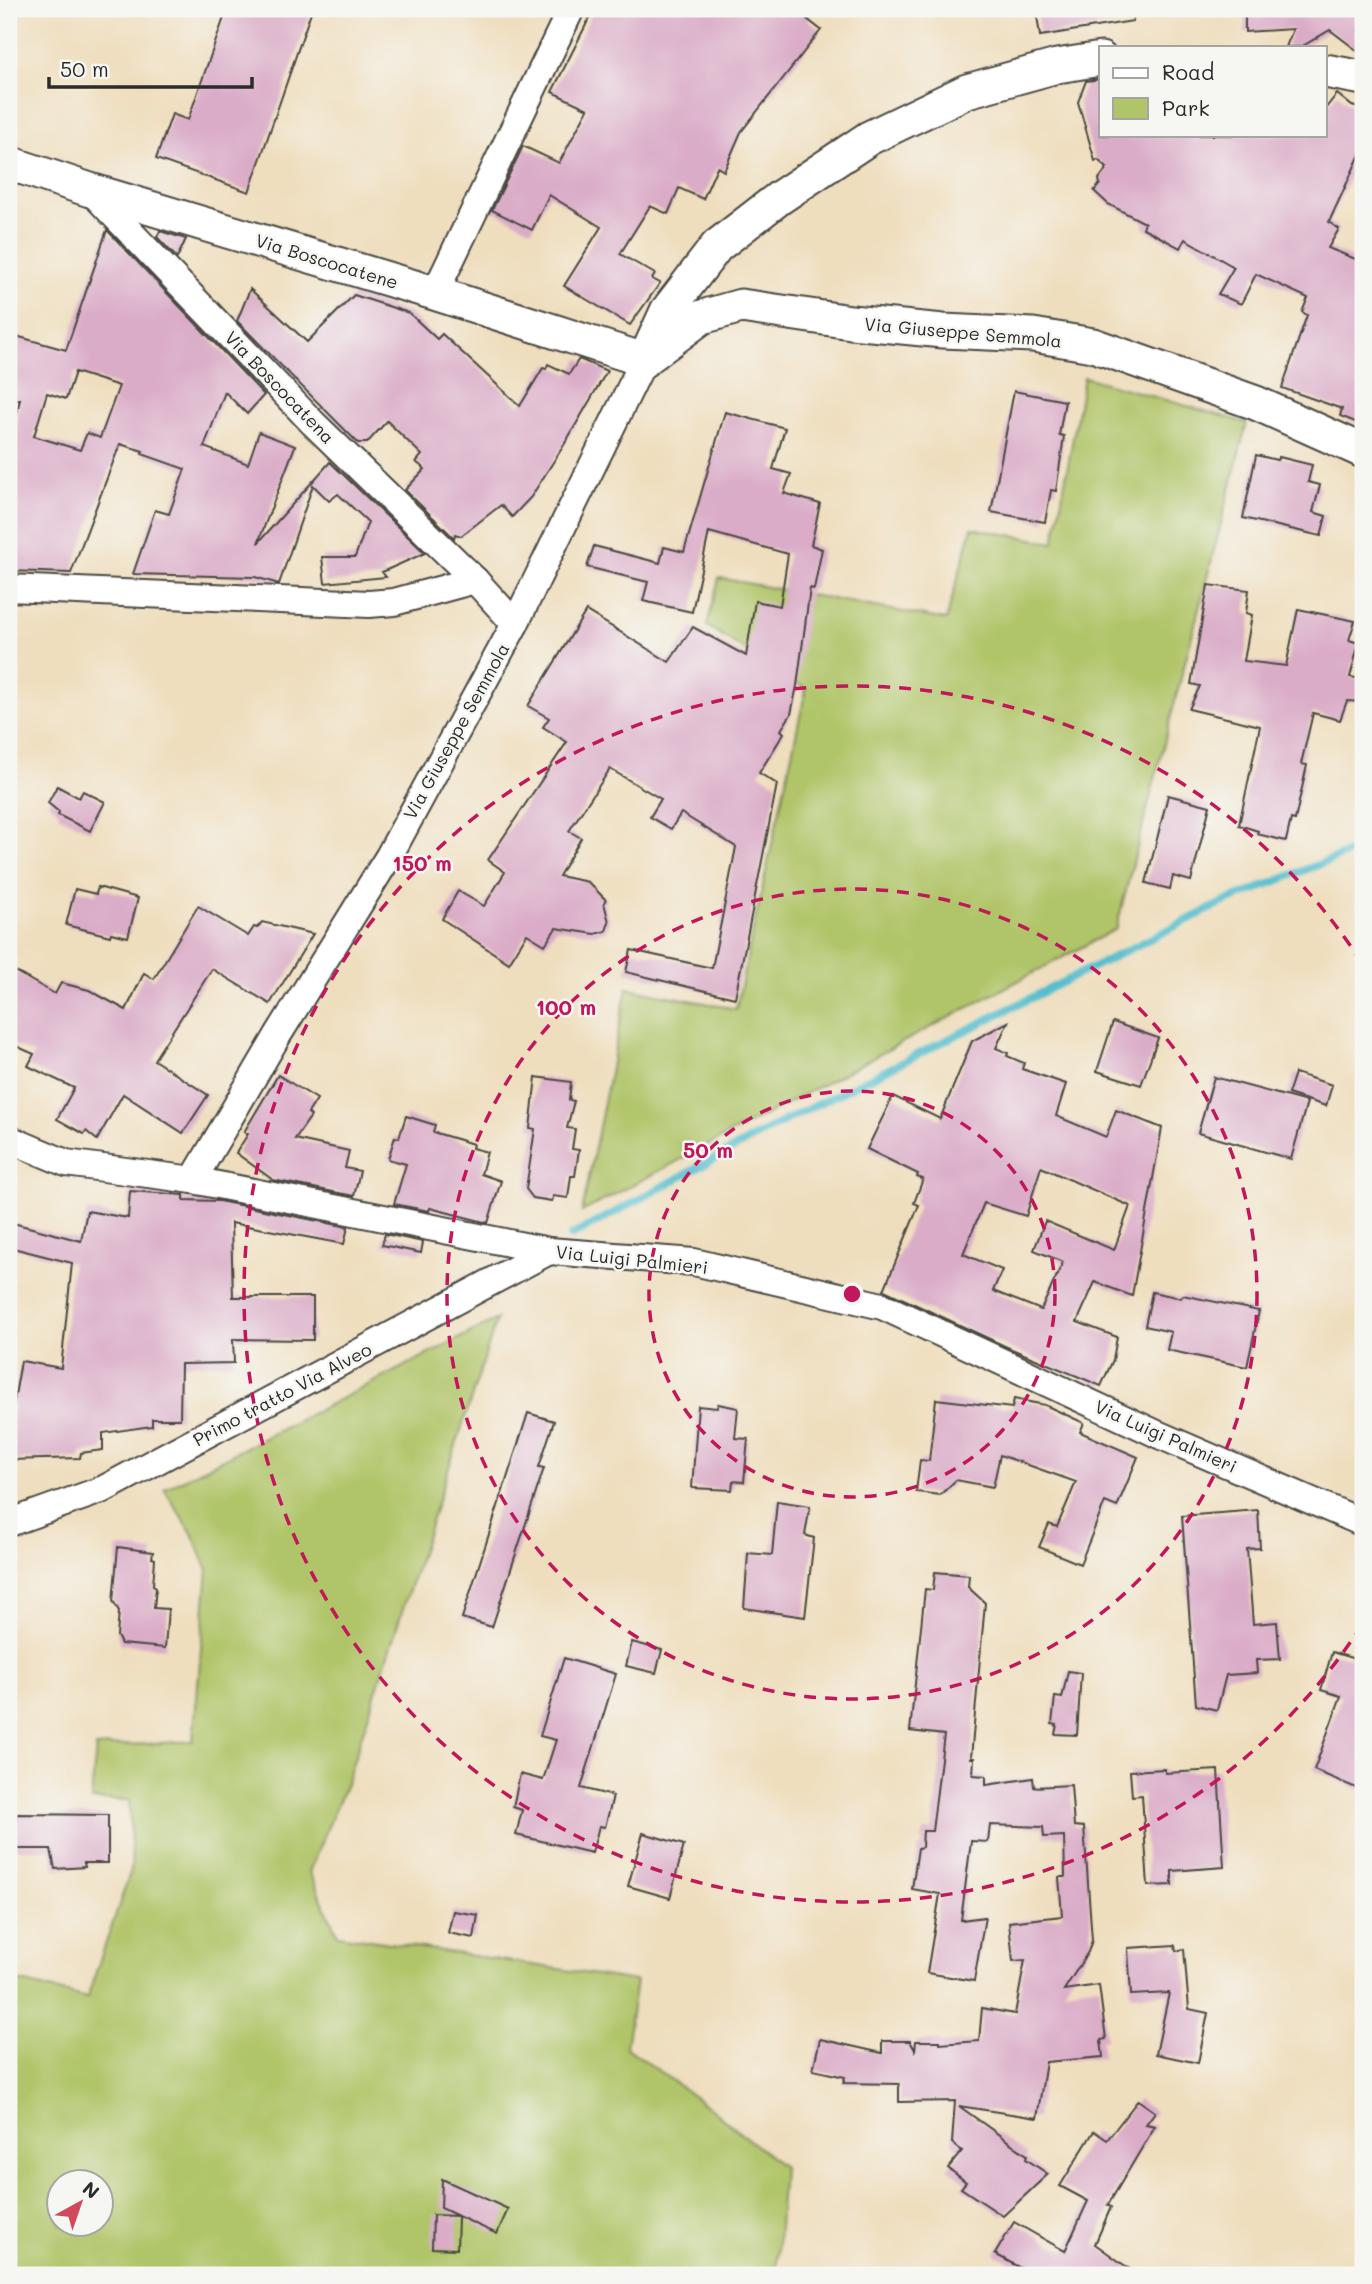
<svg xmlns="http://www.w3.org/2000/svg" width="1372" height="2284" font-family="Mali,sans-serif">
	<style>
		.green { fill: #b0c569; stroke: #6e784a; stroke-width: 2; fill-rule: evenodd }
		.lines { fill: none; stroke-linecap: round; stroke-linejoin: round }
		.stream { stroke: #52bdcd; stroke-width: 8 }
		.building { fill: #daacc7; fill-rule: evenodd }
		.minor-casing { stroke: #484641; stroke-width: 30 }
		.tertiary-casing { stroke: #484641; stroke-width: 37 }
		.minor { stroke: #fff; stroke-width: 26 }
		.tertiary { stroke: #fff; stroke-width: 33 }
		.ring { fill: none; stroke: #c2185b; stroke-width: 3.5; stroke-dasharray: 12 9 }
		.labels { text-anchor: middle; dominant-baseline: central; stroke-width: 5; stroke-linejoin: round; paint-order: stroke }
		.street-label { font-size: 18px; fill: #2b2b2b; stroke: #f6f6f2 }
		.centre { fill: #c2185b; stroke: #f6f6f2; stroke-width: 3.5 }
		.ring-label { font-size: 21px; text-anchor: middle; font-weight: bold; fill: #c2185b; stroke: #f6f6f2; stroke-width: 5; stroke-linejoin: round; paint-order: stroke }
	</style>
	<rect width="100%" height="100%" fill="#f6f6f2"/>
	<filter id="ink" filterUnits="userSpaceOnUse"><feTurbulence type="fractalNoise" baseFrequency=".0143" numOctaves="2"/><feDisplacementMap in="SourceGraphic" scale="14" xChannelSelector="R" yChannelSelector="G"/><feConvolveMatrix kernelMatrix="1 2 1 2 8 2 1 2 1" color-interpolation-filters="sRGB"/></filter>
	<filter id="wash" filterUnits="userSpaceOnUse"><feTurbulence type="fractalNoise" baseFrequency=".00686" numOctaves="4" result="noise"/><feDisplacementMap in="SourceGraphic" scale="28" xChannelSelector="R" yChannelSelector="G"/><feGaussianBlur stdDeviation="1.57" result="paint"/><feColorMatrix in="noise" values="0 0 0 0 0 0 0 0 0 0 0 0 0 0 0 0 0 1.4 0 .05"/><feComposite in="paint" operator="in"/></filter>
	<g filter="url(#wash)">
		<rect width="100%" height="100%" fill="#efdebe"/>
		<g class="green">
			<path d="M1084,377L1247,423L1116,929L582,1212L627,988L736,1009L806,689L707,626L719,578L946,620L972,528L1054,543Z"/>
			<path d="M497,1319L346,1784L309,1872L338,1935L636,1981L626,2047L708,2107L783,2167L776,2275H9V1979L87,1998L132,1867L129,1800H91L96,1747L193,1741L208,1570L192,1533L164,1489ZM60,2182H102V2224H60Z"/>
		</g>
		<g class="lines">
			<path class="stream" d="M571,1236L788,1119L1224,902L1363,847"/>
		</g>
		<g id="blocks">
			<g class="building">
				<path d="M227,9H312L249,192L156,159L172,114L188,120Z"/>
				<path d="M594,9H815L807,19L821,30L741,132L724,171L717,167L703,199L679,188L668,214L650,206L620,254L655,274L652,279L660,283L630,325L564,286L601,227L549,195L532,230L492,210L523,146L559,163L588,109L552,92Z"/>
				<path d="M1036,9H1132L1133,21L1040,36Z"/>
				<path d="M1245,9H1363V55L1330,30L1301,47H1286L1293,29L1245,32Z"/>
				<path d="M1101,79V135H1325V109L1337,94L1352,106L1363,109V148L1329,222L1339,229L1328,248L1363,262V425L1340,416L1342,409L1282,388L1307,315L1302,312L1308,298L1256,274L1241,304L1218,294L1234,267L1185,239L1180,248L1143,228L1145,223L1108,204L1094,191L1100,184L1099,179L1107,168L1098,160L1095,161L1078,102L1086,81Z"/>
				<path d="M107,230L264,395L247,414L225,392L204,447L248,464L259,432L295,446L258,543L330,462L425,553L382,572L386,577L325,583L322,557H355L368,522L338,494L329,501L313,485L279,584L255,577L133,574L155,510L169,514L185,469L142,454L143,451L120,444L71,573L9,571V449L20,399L9,401V334L66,350ZM75,372L119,386L100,438L87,433L80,450L34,436L47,393L66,399Z"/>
				<path d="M160,231L186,239L177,258L157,237Z"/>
				<path d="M250,289L307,342L354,295L409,313L437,339L442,334L520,406L543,368L546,369L548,364L569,374L579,359L607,371L564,445L531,497L512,517L501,505L461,536L455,534L454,538L405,490L425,469L416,462L422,455L387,421L367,443H358L237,321Z"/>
				<path d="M1014,391L1065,401L1059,435L1064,436L1056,491L1051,490L1045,522L991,512Z"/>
				<path d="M725,412L785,428L773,469L791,474L784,493L820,504L811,545L822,549L814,589L810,588L797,686L791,714L781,730L784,733L759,773L777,784L735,998L626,972L631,950L712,968L736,847L681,813L671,829L650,817L661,799L610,769L569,831L581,838L559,876L588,882L606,900L604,903L609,922L606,931L595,934L556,928L545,945L527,934L509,963L442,919L458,891L484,906L505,872L488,860L567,742L543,727L549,718L528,706L586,611L669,662L693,627L746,656L755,601L780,606L788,554L709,532L692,612L643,601L648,582L587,567L594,546L660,563L664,547L684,552Z"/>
				<path d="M1256,455L1277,460L1279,457L1312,465L1308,482L1320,485L1313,512L1326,516L1321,536L1243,518Z"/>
				<path d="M1208,585L1249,590L1246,613L1252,615L1244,661L1286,666L1298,609L1355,621L1349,640L1359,643L1350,677L1363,679V702L1347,701L1340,720L1313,713L1301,764L1307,765L1295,820L1291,819L1286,841L1257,834L1258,831L1239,825L1260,726L1189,709L1200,686L1191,684Z"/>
				<path d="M57,786L79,798L83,791L105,802L90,831L58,815L59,812L48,803Z"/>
				<path d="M1168,795L1210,806L1191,881L1173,876L1170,889L1146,883Z"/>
				<path d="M98,887L138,898L128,937L111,933L110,936L66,925L75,889L96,894Z"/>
				<path d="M198,906L248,936L254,927L257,928L262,922L313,934L270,1004L212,969L154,1060L208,1095L183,1133L123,1094L97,1140L86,1131L84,1134L57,1119L74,1088L28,1066L34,1054L9,1043V968L55,994L61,983L89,990L126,1010L144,973L154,979Z"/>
				<path d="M1008,1022L996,1048L1008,1053L1007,1056L1024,1063L1022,1069L1066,1084L1056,1116L1106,1137L1116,1110L1162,1128L1132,1296L1095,1282L1077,1322L1117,1337L1113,1360L1101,1386L1009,1348L884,1290L919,1205L914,1203L923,1179L917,1177L918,1174L867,1149L893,1096L940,1119L972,1041ZM1041,1167L1130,1206L1114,1250L1045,1221L1034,1250L1063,1262L1041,1310L993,1291L1002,1270L963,1254L984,1203L1026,1216Z"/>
				<path d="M1113,1022L1158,1038L1141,1085L1097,1071Z"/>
				<path d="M1295,1073L1332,1085L1326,1106L1288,1094Z"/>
				<path d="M278,1075L317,1099L308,1113L311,1116L295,1139L349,1151L345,1168L360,1171L354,1196L273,1180L236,1153L248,1134L244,1132Z"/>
				<path d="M536,1077L571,1082L569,1100L574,1101L567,1128L575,1129L572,1149L579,1150L575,1176H571L568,1198L553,1196L552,1201L533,1198L526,1189L535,1129L530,1128Z"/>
				<path d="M1214,1077L1307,1102L1291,1159L1198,1133Z"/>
				<path d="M406,1116L435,1125L433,1132L473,1144L472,1148L487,1152L481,1174L501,1181L488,1223L430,1208L429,1211L394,1204L406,1164L388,1159L395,1137L399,1138Z"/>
				<path d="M130,1191L184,1195V1200L219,1201L348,1227L344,1244L231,1223L233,1297H313V1340L233,1339L234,1363L181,1364L180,1419H152V1426L103,1433V1450L81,1453L80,1458L9,1460V1430L21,1361L61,1368L72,1263L9,1247L13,1223L81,1241L87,1211L128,1218Z"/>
				<path d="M385,1234L423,1242L421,1253L382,1245Z"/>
				<path d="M1152,1292L1181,1298L1183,1295L1259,1311L1247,1367L1167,1350L1171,1332L1145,1326Z"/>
				<path d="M936,1399L1012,1408L1014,1399L1045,1405L1084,1423L1080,1432L1138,1457L1117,1507L1105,1502L1080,1564L1039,1547L1049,1524L1057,1527L1076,1482L1000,1455L993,1487L956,1480L940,1495L916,1492L920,1460L929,1461Z"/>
				<path d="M718,1404L738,1408L735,1438L748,1439L744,1482L733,1481L732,1490L692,1488L698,1406L717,1408Z"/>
				<path d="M528,1413L554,1421L539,1467L544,1468L492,1627L462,1618Z"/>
				<path d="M777,1501L810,1506L805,1535L814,1538L805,1617L744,1608L748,1553L772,1555Z"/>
				<path d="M1258,1510L1260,1548L1247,1549L1253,1624L1277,1622L1280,1659L1256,1660L1257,1673L1226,1675L1217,1710L1196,1705L1182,1516Z"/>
				<path d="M118,1547L153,1552L152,1558L155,1559L153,1585L156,1587L154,1608L168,1609L165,1648L121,1644L117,1636L119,1611L113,1601Z"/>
				<path d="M935,1572L969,1575L968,1587L985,1603L971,1758H974L973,1775L986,1776V1785L1033,1778L1034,1787L1071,1785L1074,1826L1084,1827L1092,1940L1088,1952L1064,1990L1099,1985L1106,2039L1101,2040L1103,2057L1046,2062L1037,2118L959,2106L1027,2155L1026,2159L1048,2174L1003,2216L961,2188L966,2182L948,2168L962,2151L952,2143L955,2101L899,2102V2084L843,2083L845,2077L813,2070L820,2039L882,2053V2041H910L915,2050L916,2041H940V2044L979,2041L982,2008L1015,2014L1025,1960L1013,1961L1009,1922L1062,1916L1059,1877H1065L1064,1836L1044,1837L1043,1827L990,1825L988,1842L971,1841L961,1920L985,1917L974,1981L927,1973L940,1894L912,1889L918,1848L922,1847L923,1831H932L944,1735L910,1731L925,1589L933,1590Z"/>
				<path d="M632,1642L662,1650L656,1673L626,1666Z"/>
				<path d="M1361,1643H1363V1791L1314,1770L1341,1696L1321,1690L1332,1652L1355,1659Z"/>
				<path d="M564,1658L616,1674L581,1788L613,1796L605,1827L599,1826L592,1853L516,1835L522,1810L513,1807L520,1774L543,1780L556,1740L540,1736Z"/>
				<path d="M1068,1671L1081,1673L1077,1735L1055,1734L1057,1725L1052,1724L1055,1697L1062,1698Z"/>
				<path d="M1165,1769V1773L1218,1770L1224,1867L1172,1871V1885L1148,1886L1142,1795L1132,1796L1130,1771Z"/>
				<path d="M16,1814L108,1815V1863H84L85,1867L55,1869L51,1849H15Z"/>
				<path d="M643,1833L684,1845L670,1898L628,1886Z"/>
				<path d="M453,1911L478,1915L474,1938L448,1933Z"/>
				<path d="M1175,1945L1176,1951L1184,1949L1189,2009L1208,2013L1198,2063L1156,2054L1169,1993L1131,1995L1128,1948Z"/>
				<path d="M1138,2100L1155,2112L1146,2124L1155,2126L1108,2205L1111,2207L1095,2244L1138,2275H1033L995,2254L1014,2222L1065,2251L1088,2201L1060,2186L1094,2131L1107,2140Z"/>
				<path d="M442,2179L508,2209L497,2234L458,2216L457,2249L432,2248L433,2215L458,2216L441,2208Z"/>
			</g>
		</g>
	</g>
	<g filter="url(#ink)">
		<use href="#blocks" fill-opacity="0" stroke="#484641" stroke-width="2"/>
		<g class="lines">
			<g class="minor-casing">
				<g id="minor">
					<path d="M90,190L313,423L475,580L515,624"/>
					<path d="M435,293L571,9"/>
					<path d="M9,588L369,604L394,602L475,580"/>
					<path d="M9,1139L66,1163L193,1180L549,1251L694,1262L882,1306L1157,1434L1363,1523"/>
					<path d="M193,1180L278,1035L389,856L515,624L644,360"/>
					<path d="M9,1523L104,1489L549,1251"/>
				</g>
			</g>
			<g class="tertiary-casing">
				<g id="tertiary">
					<path d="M1325,71L1363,78"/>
					<path d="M9,163L90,190L431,292L644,360"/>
					<path d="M647,355L667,311L717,246L779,198L869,138L967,91L1057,66L1101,59"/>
					<path d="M644,360L702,317L741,306L851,322L943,331L1033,335L1093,345L1256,403L1363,451"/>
				</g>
			</g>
			<use href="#minor" class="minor"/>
			<use href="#tertiary" class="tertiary"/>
		</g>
	</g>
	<g class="ring">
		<circle cx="852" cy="1294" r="203"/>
		<circle cx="852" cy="1294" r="405"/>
		<path d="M1362 1625A608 608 0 1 1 1362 963"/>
	</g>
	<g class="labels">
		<g class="street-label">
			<text transform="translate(327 261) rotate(17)">Via Boscocatene</text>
			<text transform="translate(963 332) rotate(5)">Via Giuseppe Semmola</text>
			<text transform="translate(280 387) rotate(46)">Via Boscocatena</text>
			<text transform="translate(456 731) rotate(-61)">Via Giuseppe Semmola</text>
			<text transform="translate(632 1259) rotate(6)">Via Luigi Palmieri</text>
			<text transform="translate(282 1394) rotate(-28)">Primo tratto Via Alveo</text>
			<text transform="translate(1166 1436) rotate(24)">Via Luigi Palmieri</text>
		</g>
	</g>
	<circle cx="852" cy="1294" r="10" class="centre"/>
	<g class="ring-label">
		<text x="422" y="871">150 m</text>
		<text x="566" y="1015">100 m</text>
		<text x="708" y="1158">50 m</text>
	</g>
	<rect width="1372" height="2284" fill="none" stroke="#f6f6f2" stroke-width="35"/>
	<rect x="1099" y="46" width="228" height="91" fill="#f6f6f2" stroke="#a5a5a2" stroke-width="2"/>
	<rect x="1113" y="68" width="35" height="10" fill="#ffffff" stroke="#a5a5a2" stroke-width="2"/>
	<text x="1162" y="80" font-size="21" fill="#2b2b2b">Road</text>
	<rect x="1113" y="98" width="35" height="21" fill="#b0c569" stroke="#a5a5a2" stroke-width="2"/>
	<text x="1162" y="116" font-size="21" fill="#2b2b2b">Park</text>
	<g transform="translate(80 2203) rotate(40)"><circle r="33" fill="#f6f6f2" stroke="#a5a5a2" stroke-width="2"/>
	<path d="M0-5L12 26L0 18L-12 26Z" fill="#d1495b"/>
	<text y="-10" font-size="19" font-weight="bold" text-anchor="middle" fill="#2b2b2b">N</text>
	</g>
	<path d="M49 77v10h203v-10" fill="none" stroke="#2b2b2b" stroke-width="3.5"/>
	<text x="60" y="77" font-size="21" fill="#2b2b2b" stroke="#f6f6f2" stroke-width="5" paint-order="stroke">50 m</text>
</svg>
